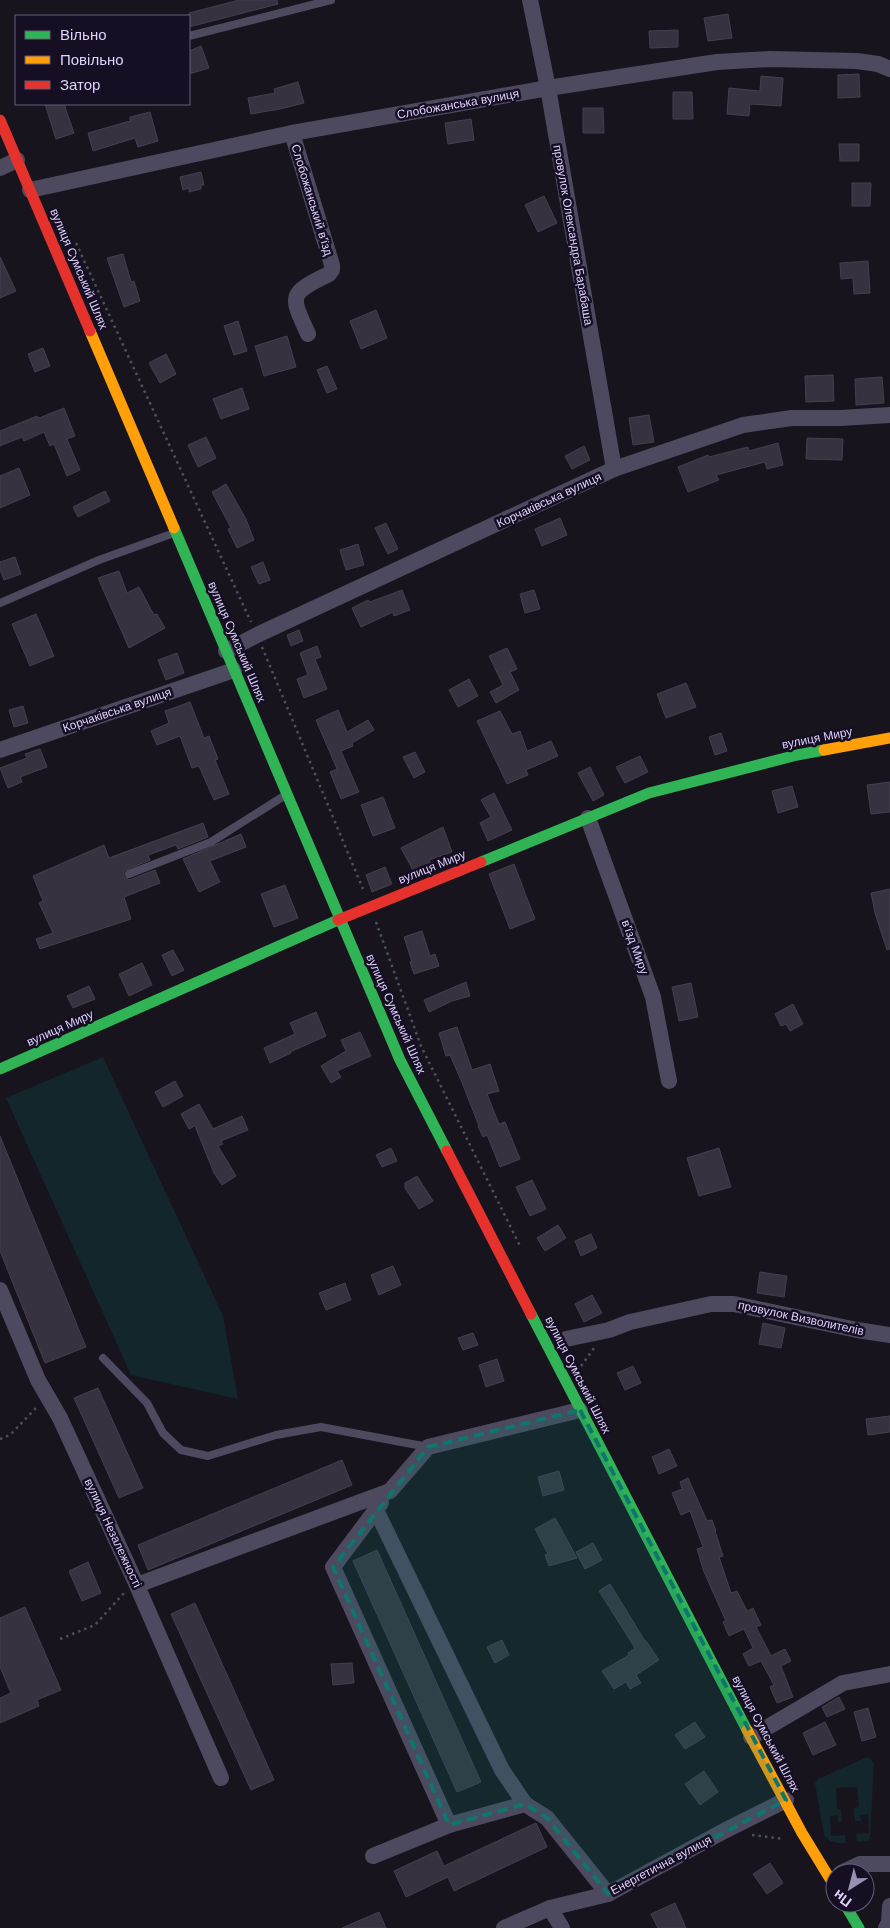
<svg xmlns="http://www.w3.org/2000/svg" width="890" height="1928" font-family="Arial,sans-serif">
	<style>
		.green { fill: #13262b }
		.building { fill: #373240; stroke: #453e51 }
		.lines { fill: none; stroke-linecap: round; stroke-linejoin: round }
		.path { stroke: #49515f; stroke-width: 2.5; stroke-dasharray: 2.5 4; stroke-linecap: butt }
		.lane { stroke: #4d495f; stroke-width: 8 }
		.street { stroke: #4d495f; stroke-width: 16 }
		.fast { stroke: #30b455; stroke-width: 11 }
		.slow { stroke: #ff9f0a; stroke-width: 11 }
		.jam { stroke: #e5322d; stroke-width: 11 }
		.marked { fill: #0f766e; fill-opacity: 0.2; stroke: #0f766e; stroke-width: 4; stroke-dasharray: 10 6; stroke-linejoin: round }
		.labels { text-anchor: middle; dominant-baseline: central; stroke-width: 5; stroke-linejoin: round; paint-order: stroke }
		.street-label { font-size: 12px; fill: #dfd2fd; stroke: #160f23 }
	</style>
	<rect width="100%" height="100%" fill="#17141e"/>
	<g class="green">
		<path d="M103,1057L223,1316L238,1399L131,1375L6,1098Z"/>
		<path d="M867,1757L870,1758L874,1764L870,1837L868,1841L857,1842L856,1834L869,1833L868,1814L860,1815L861,1821H855L854,1808L859,1807L857,1787L836,1788L837,1809H841L842,1822H838L837,1815L830,1816L831,1836L845,1835L846,1843C836,1843 830,1843 824,1835L815,1783L818,1779Z"/>
	</g>
	<g class="building">
		<path d="M239,0H277L278,4L189,27V13Z"/>
		<path d="M728,14L732,38L708,41L704,18Z"/>
		<path d="M678,30V47L650,48L649,31Z"/>
		<path d="M201,46L209,68L189,74V51Z"/>
		<path d="M859,74L860,97L838,98V75Z"/>
		<path d="M761,76L783,78L781,106L750,104L749,116L727,114L729,88L760,91Z"/>
		<path d="M298,82L304,103L280,109L251,114L248,98L275,93L274,89Z"/>
		<path d="M673,92H692L693,119H673Z"/>
		<path d="M45,104H64L74,133L56,139Z"/>
		<path d="M583,108H603L604,133H583Z"/>
		<path d="M150,112L158,141L138,147L135,138L93,151L88,133L130,121V117Z"/>
		<path d="M471,119L474,140L448,144L445,123Z"/>
		<path d="M839,144H859V161H840Z"/>
		<path d="M201,172L204,185H201V189L189,192V188L183,190L180,177Z"/>
		<path d="M852,183H871L870,206H852Z"/>
		<path d="M544,196L557,223L538,232L525,205Z"/>
		<path d="M123,254L131,282L134,281L140,301L124,307L107,258Z"/>
		<path d="M0,257L16,291L0,298Z"/>
		<path d="M868,261L870,293L854,294L853,278L841,279L840,263Z"/>
		<path d="M376,310L387,338L361,349L350,321Z"/>
		<path d="M238,321L247,351L234,355L224,326Z"/>
		<path d="M287,336L296,367L264,376L255,346Z"/>
		<path d="M43,348L50,366L35,372L28,354Z"/>
		<path d="M166,354L176,374L160,383L149,363Z"/>
		<path d="M327,366L337,389L327,393L317,370Z"/>
		<path d="M833,375L834,401L806,402L805,376Z"/>
		<path d="M882,377L884,403L856,405L855,379Z"/>
		<path d="M242,388L249,409L221,419L213,399Z"/>
		<path d="M64,408L75,436L67,439L80,470L67,476L54,444L50,446L44,432L24,441L22,437L0,446V431L37,416L39,418Z"/>
		<path d="M649,415L654,442L633,445L629,418Z"/>
		<path d="M206,437L216,458L198,467L188,445Z"/>
		<path d="M807,438L843,439L842,460L806,459Z"/>
		<path d="M778,443L783,465L767,469L765,462L716,475L719,480L688,492L678,467L708,455L709,457L748,447L749,451Z"/>
		<path d="M584,446L590,460L572,469L565,456Z"/>
		<path d="M19,468L30,495L0,508V476Z"/>
		<path d="M226,484L246,519L254,540L237,548L228,529L231,528L212,492Z"/>
		<path d="M105,491L110,501L78,517L73,507Z"/>
		<path d="M560,518L567,535L542,546L535,529Z"/>
		<path d="M386,523L398,549L388,554L375,528Z"/>
		<path d="M358,544L364,565L346,570L340,550Z"/>
		<path d="M15,557L21,574L4,580L0,569V562Z"/>
		<path d="M263,562L270,580L259,584L251,567Z"/>
		<path d="M119,571L127,593L139,587L154,615L157,614L165,628L129,648L98,578Z"/>
		<path d="M402,590L410,610L394,616L393,612L361,627L352,608L368,600L370,602Z"/>
		<path d="M534,590L540,609L525,613L520,594Z"/>
		<path d="M36,614L54,656L30,666L12,624Z"/>
		<path d="M299,630L303,641L291,646L287,635Z"/>
		<path d="M317,646L321,657L315,659L327,689L304,698L297,679L308,675L300,653Z"/>
		<path d="M507,648L517,669L510,672L519,690L496,703L490,692L503,685L489,656Z"/>
		<path d="M177,653L184,673L166,680L158,660Z"/>
		<path d="M469,679L478,696L458,707L449,690Z"/>
		<path d="M686,683L696,707L666,718L657,694Z"/>
		<path d="M190,702L204,738L209,736L218,759L215,760L229,794L214,800L199,766L192,768L180,736L157,745L151,731L169,723L165,711Z"/>
		<path d="M23,706L28,723L14,727L9,710Z"/>
		<path d="M338,710L347,732L368,720L374,730L352,743L353,746L341,751L359,792L341,799L330,772L337,769L316,720Z"/>
		<path d="M500,711L512,734L520,731L527,751L551,741L558,756L526,770L528,775L507,784L477,721Z"/>
		<path d="M721,733L727,751L715,755L709,737Z"/>
		<path d="M40,749L47,767L20,777L22,782L8,788L0,768L27,758L25,754Z"/>
		<path d="M415,752L425,772L414,778L403,757Z"/>
		<path d="M640,756L648,772L625,783L616,767Z"/>
		<path d="M590,767L604,795L593,801L578,773Z"/>
		<path d="M890,782V812L871,814L867,785Z"/>
		<path d="M792,786L798,807L778,813L772,791Z"/>
		<path d="M494,793L512,830L488,841L480,823L491,817L481,800Z"/>
		<path d="M383,797L395,828L373,836L361,805Z"/>
		<path d="M203,823L208,837L178,849L176,845L148,855L150,860L124,871V876L129,880L155,870L160,883L124,897L131,919L40,949L36,939L53,933L39,903L43,901L33,876L104,845L109,858Z"/>
		<path d="M443,827L452,852L429,860L433,867L415,874L401,848Z"/>
		<path d="M241,834L246,847L210,861L220,882L199,892L183,859Z"/>
		<path d="M514,864L535,919L510,929L489,874Z"/>
		<path d="M385,867L392,884L372,892L366,875Z"/>
		<path d="M285,885L298,918L274,927L261,894Z"/>
		<path d="M890,889V949L887,950L875,913L871,893Z"/>
		<path d="M422,931L430,956L435,954L439,966L414,974L410,962H412L404,937Z"/>
		<path d="M173,950L184,970L172,976L162,955Z"/>
		<path d="M142,963L152,985L129,996L119,974Z"/>
		<path d="M466,982L470,996L452,1001L429,1012L424,1000Z"/>
		<path d="M691,983L698,1017L679,1021L672,987Z"/>
		<path d="M89,986L95,999L73,1008L67,996Z"/>
		<path d="M793,1004L803,1024L790,1031L786,1024L781,1026L775,1014Z"/>
		<path d="M316,1012L326,1036L290,1052L291,1053L270,1063L264,1048L295,1034L290,1023Z"/>
		<path d="M457,1027L472,1070L490,1064L499,1091L487,1094L499,1124L505,1122L520,1159L500,1167L487,1135L483,1137L478,1126H479L461,1080L450,1055L446,1056L439,1033Z"/>
		<path d="M360,1032L371,1056L337,1071L341,1077L331,1083L321,1066L346,1051L341,1040Z"/>
		<path d="M175,1081L183,1096L163,1107L155,1092Z"/>
		<path d="M199,1104L213,1129L242,1116L248,1130L221,1141L223,1144L218,1146L236,1176L222,1185L214,1173L195,1126L189,1129L181,1114Z"/>
		<path d="M0,1136L86,1347L45,1363L0,1251Z"/>
		<path d="M391,1148L397,1161L382,1167L376,1155Z"/>
		<path d="M719,1148L731,1187L699,1196L687,1158Z"/>
		<path d="M417,1176L433,1201L419,1209L405,1188V1183Z"/>
		<path d="M532,1180L546,1209L530,1216L516,1187Z"/>
		<path d="M558,1225L566,1238L545,1251L537,1238Z"/>
		<path d="M591,1234L597,1248L581,1256L575,1241Z"/>
		<path d="M393,1266L401,1285L379,1295L371,1275Z"/>
		<path d="M760,1272L787,1276L784,1297L757,1293Z"/>
		<path d="M345,1283L351,1300L326,1310L319,1293Z"/>
		<path d="M592,1295L602,1313L584,1322L575,1304Z"/>
		<path d="M763,1323L785,1328L781,1348L759,1344Z"/>
		<path d="M473,1333L478,1345L463,1350L458,1338Z"/>
		<path d="M497,1359L504,1381L486,1387L479,1365Z"/>
		<path d="M633,1366L641,1383L625,1390L617,1373Z"/>
		<path d="M98,1388L143,1488L119,1498L74,1398Z"/>
		<path d="M890,1416V1432L868,1435L866,1419Z"/>
		<path d="M669,1449L677,1466L659,1474L652,1457Z"/>
		<path d="M342,1460L352,1485L148,1570L138,1545Z"/>
		<path d="M559,1471L564,1490L543,1496L538,1477Z"/>
		<path d="M688,1478L707,1521L712,1520L716,1531H715L723,1556L719,1557L731,1593L737,1591L747,1611L753,1608L761,1625L756,1627L771,1656L785,1649L791,1661L781,1666L793,1697L777,1703L770,1687L774,1685L761,1661L749,1666L743,1654L753,1648L744,1629L729,1636L723,1622L726,1621L704,1572L697,1549L703,1547L690,1511L681,1515L672,1493L682,1489L680,1482Z"/>
		<path d="M555,1518L577,1558L549,1566L545,1555L548,1554L535,1529Z"/>
		<path d="M593,1543L602,1560L585,1569L576,1552Z"/>
		<path d="M377,1550L481,1782L457,1792L353,1561Z"/>
		<path d="M88,1562L101,1593L82,1601L69,1571Z"/>
		<path d="M610,1584L645,1641H646L659,1660L636,1675L641,1683L630,1689L626,1682L614,1689L602,1671L629,1655L628,1653L635,1648L599,1591Z"/>
		<path d="M195,1603L274,1780L251,1790L171,1614Z"/>
		<path d="M25,1607L61,1690L37,1700L39,1706L0,1723V1698L11,1693L0,1667V1618Z"/>
		<path d="M502,1640L509,1655L495,1663L487,1647Z"/>
		<path d="M352,1663L354,1683L333,1685L331,1664Z"/>
		<path d="M839,1697L845,1709L827,1717L822,1707Z"/>
		<path d="M868,1708L876,1737L862,1741L854,1712Z"/>
		<path d="M695,1722L705,1737L685,1749L675,1735Z"/>
		<path d="M825,1722L836,1745L813,1755L803,1733Z"/>
		<path d="M704,1771L718,1792L700,1805L685,1784Z"/>
		<path d="M536,1823L547,1847L454,1891L448,1877L406,1897L394,1871L437,1851L444,1866Z"/>
		<path d="M770,1863L783,1883L767,1894L753,1874Z"/>
		<path d="M675,1903L686,1928H658L651,1914Z"/>
		<path d="M379,1912L386,1928H342Z"/>
	</g>
	<g class="lines">
		<g class="path">
			<path d="M76,243L251,622"/>
			<path d="M262,647L363,889"/>
			<path d="M376,922L421,1046L520,1246"/>
			<path d="M581,1366L594,1348"/>
			<path d="M0,1439L10,1435L36,1408"/>
			<path d="M60,1639L95,1625L124,1593"/>
			<path d="M752,1835L784,1839"/>
		</g>
		<g class="lane">
			<path d="M189,36L331,0"/>
			<path d="M0,603L99,560L174,533"/>
			<path d="M129,874L211,842L284,796"/>
			<path d="M103,1358L147,1403L163,1433L181,1450L208,1456L276,1435L321,1427L428,1447"/>
		</g>
		<g class="street">
			<path d="M530,0L548,88L614,469"/>
			<path d="M292,133L332,265V270L329,274C287,294 291,296 308,334"/>
			<path d="M0,168L17,160"/>
			<path d="M30,190L292,133L548,88L717,62L770,59L857,61L878,64L890,69"/>
			<path d="M226,651L257,635L614,469L743,425L792,418H840L890,415"/>
			<path d="M0,750L234,670"/>
			<path d="M588,818L653,997L669,1081"/>
			<path d="M0,1290L38,1380L60,1418L135,1581L221,1778"/>
			<path d="M566,1339L609,1330L630,1322L711,1304H734L857,1330L890,1335"/>
			<path d="M381,1503L333,1567L449,1825"/>
			<path d="M376,1510L502,1770L525,1804L547,1818L608,1894"/>
			<path d="M137,1585L390,1491L428,1447L580,1410"/>
			<path d="M751,1737L843,1683L890,1674"/>
			<path d="M373,1856L449,1825L525,1804"/>
			<path d="M841,1873L860,1864H890"/>
			<path d="M550,1908L562,1928"/>
			<path d="M504,1928L550,1908L608,1894L724,1831L786,1800"/>
			<path d="M886,1928L889,1922L890,1906"/>
		</g>
		<g class="fast">
			<path d="M174,528L400,1060L447,1151"/>
			<path d="M481,862L649,793L797,755L824,750"/>
			<path d="M0,1069L338,920"/>
			<path d="M531,1314L747,1730"/>
			<path d="M844,1903L859,1928"/>
		</g>
		<g class="slow">
			<path d="M90,331L174,528"/>
			<path d="M824,750L890,738"/>
			<path d="M747,1730L802,1833L835,1887"/>
		</g>
		<g class="jam">
			<path d="M0,120L90,331"/>
			<path d="M338,920L481,862"/>
			<path d="M447,1151L531,1314"/>
		</g>
	</g>
	<path class="marked" d="M580,1410L786,1800L608,1894L547,1818L525,1804L449,1825L333,1567L428,1447Z"/>
	<g class="labels">
		<g class="street-label">
			<text transform="translate(458 104) rotate(-10)">Слобожанська вулиця</text>
			<text transform="translate(312 200) rotate(73)">Слобожанський в'їзд</text>
			<text transform="translate(573 235) rotate(80)">провулок Олександра Барабаша</text>
			<text transform="translate(79 269) rotate(67)">вулиця Сумський Шлях</text>
			<text transform="translate(549 500) rotate(-25)">Корчаківська вулиця</text>
			<text transform="translate(237 642) rotate(67)">вулиця Сумський Шлях</text>
			<text transform="translate(117 710) rotate(-19)">Корчаківська вулиця</text>
			<text transform="translate(817 738) rotate(-11)">вулиця Миру</text>
			<text transform="translate(432 867) rotate(-22)">вулиця Миру</text>
			<text transform="translate(635 947) rotate(70)">в'їзд Миру</text>
			<text transform="translate(396 1014) rotate(66)">вулиця Сумський Шлях</text>
			<text transform="translate(60 1028) rotate(-24)">вулиця Миру</text>
			<text transform="translate(801 1318) rotate(12)">провулок Визволителів</text>
			<text transform="translate(578 1375) rotate(63)">вулиця Сумський Шлях</text>
			<text transform="translate(113 1533) rotate(65)">вулиця Незалежності</text>
			<text transform="translate(766 1734) rotate(62)">вулиця Сумський Шлях</text>
			<text transform="translate(661 1865) rotate(-28)">Енергетична вулиця</text>
		</g>
	</g>
	<rect x="15" y="15" width="175" height="90" fill="#160f23" stroke="#665d7a"/>
	<rect x="25" y="31" width="25" height="8" fill="#30b455" stroke="#665d7a"/>
	<text x="60" y="40" font-size="15" fill="#dfd2fd">Вільно</text>
	<rect x="25" y="56" width="25" height="8" fill="#ff9f0a" stroke="#665d7a"/>
	<text x="60" y="65" font-size="15" fill="#dfd2fd">Повільно</text>
	<rect x="25" y="81" width="25" height="8" fill="#e5322d" stroke="#665d7a"/>
	<text x="60" y="90" font-size="15" fill="#dfd2fd">Затор</text>
	<g transform="translate(850 1888) rotate(216)"><circle r="24" fill="#160f23" stroke="#665d7a"/>
	<path d="M0-4L9 19L0 12L-9 19Z" fill="#9990af"/>
	<text y="-8" font-size="14" font-weight="bold" text-anchor="middle" fill="#dfd2fd">Пн</text>
	</g>
</svg>
